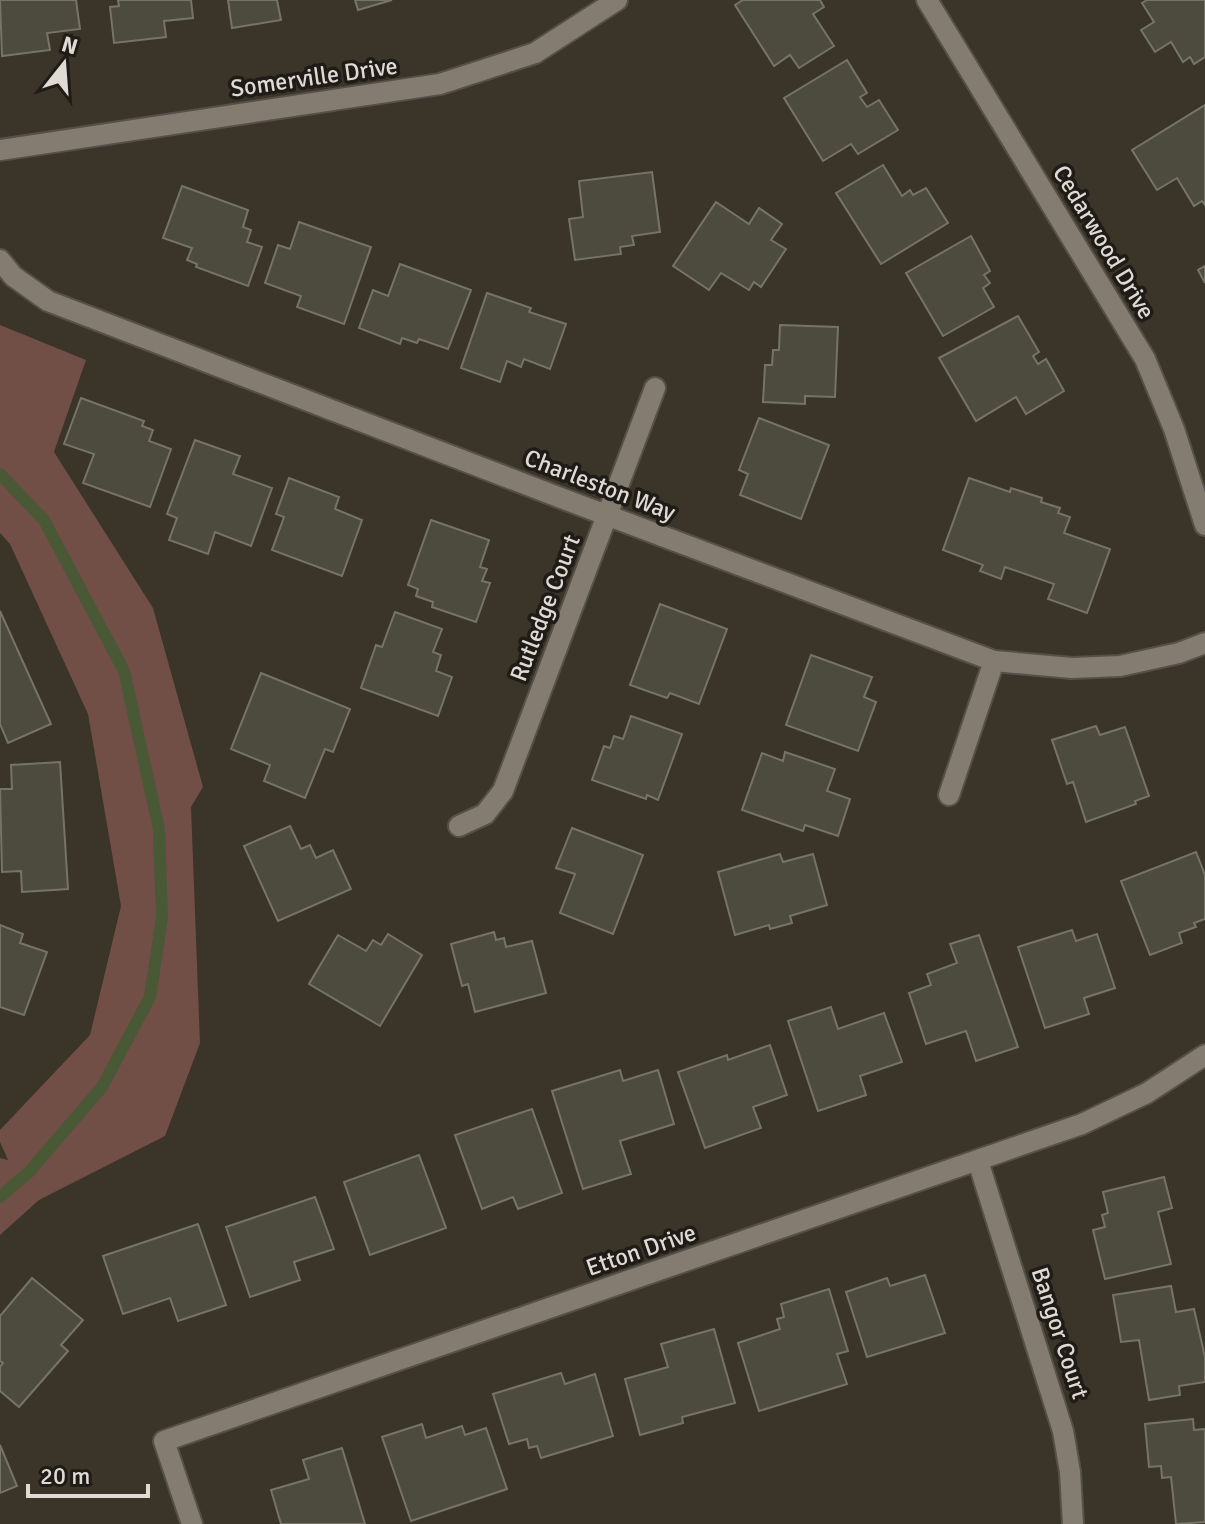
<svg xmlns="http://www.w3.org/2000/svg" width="1205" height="1524" font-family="Signika,sans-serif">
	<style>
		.green { fill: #714e46 }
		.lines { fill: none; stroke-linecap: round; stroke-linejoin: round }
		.stream { stroke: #495835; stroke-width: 12 }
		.building { fill: #4c4b3e; stroke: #757466; stroke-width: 2 }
		.minor-casing { stroke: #565048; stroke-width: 24 }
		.minor { stroke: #847c70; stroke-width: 20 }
		.labels { text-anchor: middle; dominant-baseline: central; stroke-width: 7; stroke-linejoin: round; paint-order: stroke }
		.street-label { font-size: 24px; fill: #dfdad4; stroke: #1f1c17 }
	</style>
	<rect width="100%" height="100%" fill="#3a3429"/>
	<path class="green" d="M0,325L86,360L54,452L153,608L203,787L191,807L200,1043L165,1136L39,1200L0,1235V1158L8,1160L0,1142V1130L90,1035L121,906L88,714L10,544L0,533Z"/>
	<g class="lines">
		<path class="stream" d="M0,474L44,520L124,671L159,829L162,918L150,997L102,1087L29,1172L0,1197"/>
	</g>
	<g class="building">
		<path d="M0,0H76L80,29L47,33L50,50L2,56Z"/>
		<path d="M118,0H191L193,18L164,21L166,37L114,43L110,7L119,6Z"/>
		<path d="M228,0H277L281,20L232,28Z"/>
		<path d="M355,0H392L358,10Z"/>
		<path d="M743,0H820L824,7L813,14L834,46L799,68L790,55L774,66L735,5Z"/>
		<path d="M1147,0H1205V57L1194,64L1190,57L1183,62L1171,42L1155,52L1141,30L1154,22L1142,3Z"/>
		<path d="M847,60L867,93L860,97L867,107L879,100L898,130L858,154L851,144L823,161L784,98Z"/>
		<path d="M1205,105V205L1202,201L1194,206L1177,178L1157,190L1132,150Z"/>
		<path d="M883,165L902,196L910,190L913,195L926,188L948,223L881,264L836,193Z"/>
		<path d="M652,172L660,232L632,236L634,245L620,247L621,254L575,260L569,219L583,217L579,181Z"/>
		<path d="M182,186L248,210L243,227L251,230L247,242L262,247L248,286L196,267L197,264L187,260L192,248L163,238Z"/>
		<path d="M716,202L749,224L759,208L782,224L771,240L786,249L761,287L754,282L749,290L721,273L709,290L673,266Z"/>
		<path d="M299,222L371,247L344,324L297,307L301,296L265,283L278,245L290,249Z"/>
		<path d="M971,236L990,271L984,275L990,283L983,288L994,307L943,336L906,273Z"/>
		<path d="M400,264L471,290L448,349L419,339L417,343L402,338L400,344L359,328L373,290L388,296Z"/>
		<path d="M1205,266V283L1198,270Z"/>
		<path d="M487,293L531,308L529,312L566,324L550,369L524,359L521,367L507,361L500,382L461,368Z"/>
		<path d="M1018,316L1039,352L1033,356L1038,364L1046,359L1064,391L1026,414L1016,397L976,421L939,358Z"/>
		<path d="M780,325L838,327L835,397L805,396V404L763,402L765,365H772L773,350H779Z"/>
		<path d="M81,398L144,421L142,426L153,430L149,441L171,449L150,507L83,483L94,454L64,444Z"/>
		<path d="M759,418L829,445L801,519L740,495L748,474L739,470Z"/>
		<path d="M195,440L240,456L233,474L272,488L251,546L215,532L208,554L169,540L177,518L167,514Z"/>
		<path d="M289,478L339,497L335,509L362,520L342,576L272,550L284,517L276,514Z"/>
		<path d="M969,478L1010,492L1011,488L1042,498L1041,502L1060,508L1058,513L1070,517L1064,533L1110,549L1087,613L1048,599L1054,584L1005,567L1001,579L980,571L983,565L943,550Z"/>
		<path d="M431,520L489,540L480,567L487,569L482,581L490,583L476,622L432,607L433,602L416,596L418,589L408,585Z"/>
		<path d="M660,604L727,629L699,704L670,693L667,698L630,685Z"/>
		<path d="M0,611L51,724L8,743L0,724Z"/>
		<path d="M395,612L442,629L433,652L441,655L436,671L452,677L438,716L361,688L376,645L382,647Z"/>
		<path d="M811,655L872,677L864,697L876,702L858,751L786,725Z"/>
		<path d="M261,673L350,709L333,752L325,749L305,798L264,781L270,765L231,749Z"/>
		<path d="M631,716L682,734L658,800L647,795L646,799L592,780L604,746L610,748L614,736L623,739Z"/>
		<path d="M1096,726L1100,735L1125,727L1149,796L1135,801L1136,804L1086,822L1073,782L1067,784L1052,740Z"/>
		<path d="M785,752L835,769L827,791L850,799L838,836L805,825L803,831L742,810L762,753L783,761Z"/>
		<path d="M60,762L68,889L22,892L21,871L2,872L0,789H12L11,765Z"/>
		<path d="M290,826L301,849L310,845L316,858L333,850L351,889L278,921L244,846Z"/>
		<path d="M572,828L643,855L613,934L560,913L575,874L556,868Z"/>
		<path d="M1196,852L1205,875V919L1194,923L1196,927L1179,933L1182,943L1150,955L1121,881Z"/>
		<path d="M780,854L783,862L813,854L827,905L790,916L792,923L770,929L769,925L735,935L718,872Z"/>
		<path d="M0,925L23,934L20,943L47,952L24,1015L0,1007Z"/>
		<path d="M1072,930L1076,941L1097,934L1115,988L1084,998L1089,1014L1045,1028L1018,947Z"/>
		<path d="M494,932L496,940L504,938L506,947L532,941L546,993L475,1012L468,984L462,986L451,944Z"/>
		<path d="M388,934L422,955L380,1026L309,984L338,935L366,951L373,940L381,945Z"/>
		<path d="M979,935L1018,1047L976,1061L966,1031L926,1044L909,993L931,985L927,974L957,963L950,944Z"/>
		<path d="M831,1007L838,1029L884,1013L902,1062L860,1076L866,1095L818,1111L788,1021Z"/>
		<path d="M770,1045L787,1095L753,1107L761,1128L705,1148L678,1072L727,1055L728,1060Z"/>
		<path d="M620,1070L623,1081L658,1070L674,1124L620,1141L631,1174L583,1189L552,1091Z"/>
		<path d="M532,1109L562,1193L518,1209L513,1197L482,1209L455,1135Z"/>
		<path d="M419,1155L446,1228L370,1255L344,1182Z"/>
		<path d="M1164,1177L1172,1208L1158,1212L1171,1264L1105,1279L1093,1230L1105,1227L1102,1215L1108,1213L1103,1192Z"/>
		<path d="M315,1197L334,1249L294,1262L300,1280L250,1297L226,1227Z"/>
		<path d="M198,1224L226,1305L178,1321L170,1298L123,1314L103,1256Z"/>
		<path d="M925,1275L945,1333L867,1357L846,1292L887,1278L890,1286Z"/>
		<path d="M32,1278L83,1320L61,1345L68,1351L19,1407L0,1391V1367L3,1363L0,1361V1316Z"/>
		<path d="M1171,1286L1176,1312L1194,1309L1205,1357V1382L1179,1386L1180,1395L1149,1400L1139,1340L1121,1342L1113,1295Z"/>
		<path d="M829,1289L848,1351L837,1354L847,1384L759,1411L738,1343L780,1329L777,1319L784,1317L781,1304Z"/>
		<path d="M714,1329L735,1403L682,1417L683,1423L640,1435L625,1379L668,1367L661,1344Z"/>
		<path d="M561,1373L565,1384L595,1374L613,1436L541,1458L537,1446L529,1448L527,1439L509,1444L493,1394Z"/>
		<path d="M1193,1419L1194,1430L1205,1429V1522L1176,1524L1171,1477L1162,1478L1161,1466L1149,1467L1145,1424Z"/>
		<path d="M422,1424L426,1438L462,1426L465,1435L486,1428L507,1489L411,1521L382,1437Z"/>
		<path d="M0,1445L17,1486L0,1493Z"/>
		<path d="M342,1448L365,1524H281L271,1490L309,1479L303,1460Z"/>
	</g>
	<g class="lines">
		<g class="minor-casing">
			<g id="minor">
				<path d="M927,0L1145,359L1174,429L1205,525"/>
				<path d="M0,150L440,84L535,53L617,0"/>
				<path d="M0,260L13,276L48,301L561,498L994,661L1072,668L1120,666L1179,653L1205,643"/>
				<path d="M949,795L994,661"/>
				<path d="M459,826L485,814L503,791L655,388"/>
				<path d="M978,1161L1063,1431L1070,1472L1073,1524"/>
				<path d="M192,1524L164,1441L1082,1124L1147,1093L1205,1055"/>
			</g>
		</g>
		<use href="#minor" class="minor"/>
	</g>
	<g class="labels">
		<g class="street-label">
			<text transform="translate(314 77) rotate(-8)">Somerville Drive</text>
			<text transform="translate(1104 242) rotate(59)">Cedarwood Drive</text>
			<text transform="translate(600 485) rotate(21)">Charleston Way</text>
			<text transform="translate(545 608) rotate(-69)">Rutledge Court</text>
			<text transform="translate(641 1250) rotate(-19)">Etton Drive</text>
			<text transform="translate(1060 1333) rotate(72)">Bangor Court</text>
		</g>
	</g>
	<g transform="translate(64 64) rotate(17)" stroke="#1f1c17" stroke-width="6" paint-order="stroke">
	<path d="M0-6L14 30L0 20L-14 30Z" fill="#dfdad4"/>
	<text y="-12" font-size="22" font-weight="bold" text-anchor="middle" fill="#dfdad4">N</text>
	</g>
	<path d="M28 1484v12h120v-12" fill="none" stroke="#dfdad4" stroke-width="4"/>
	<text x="40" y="1484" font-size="24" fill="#dfdad4" stroke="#1f1c17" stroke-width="6" paint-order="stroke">20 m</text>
</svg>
